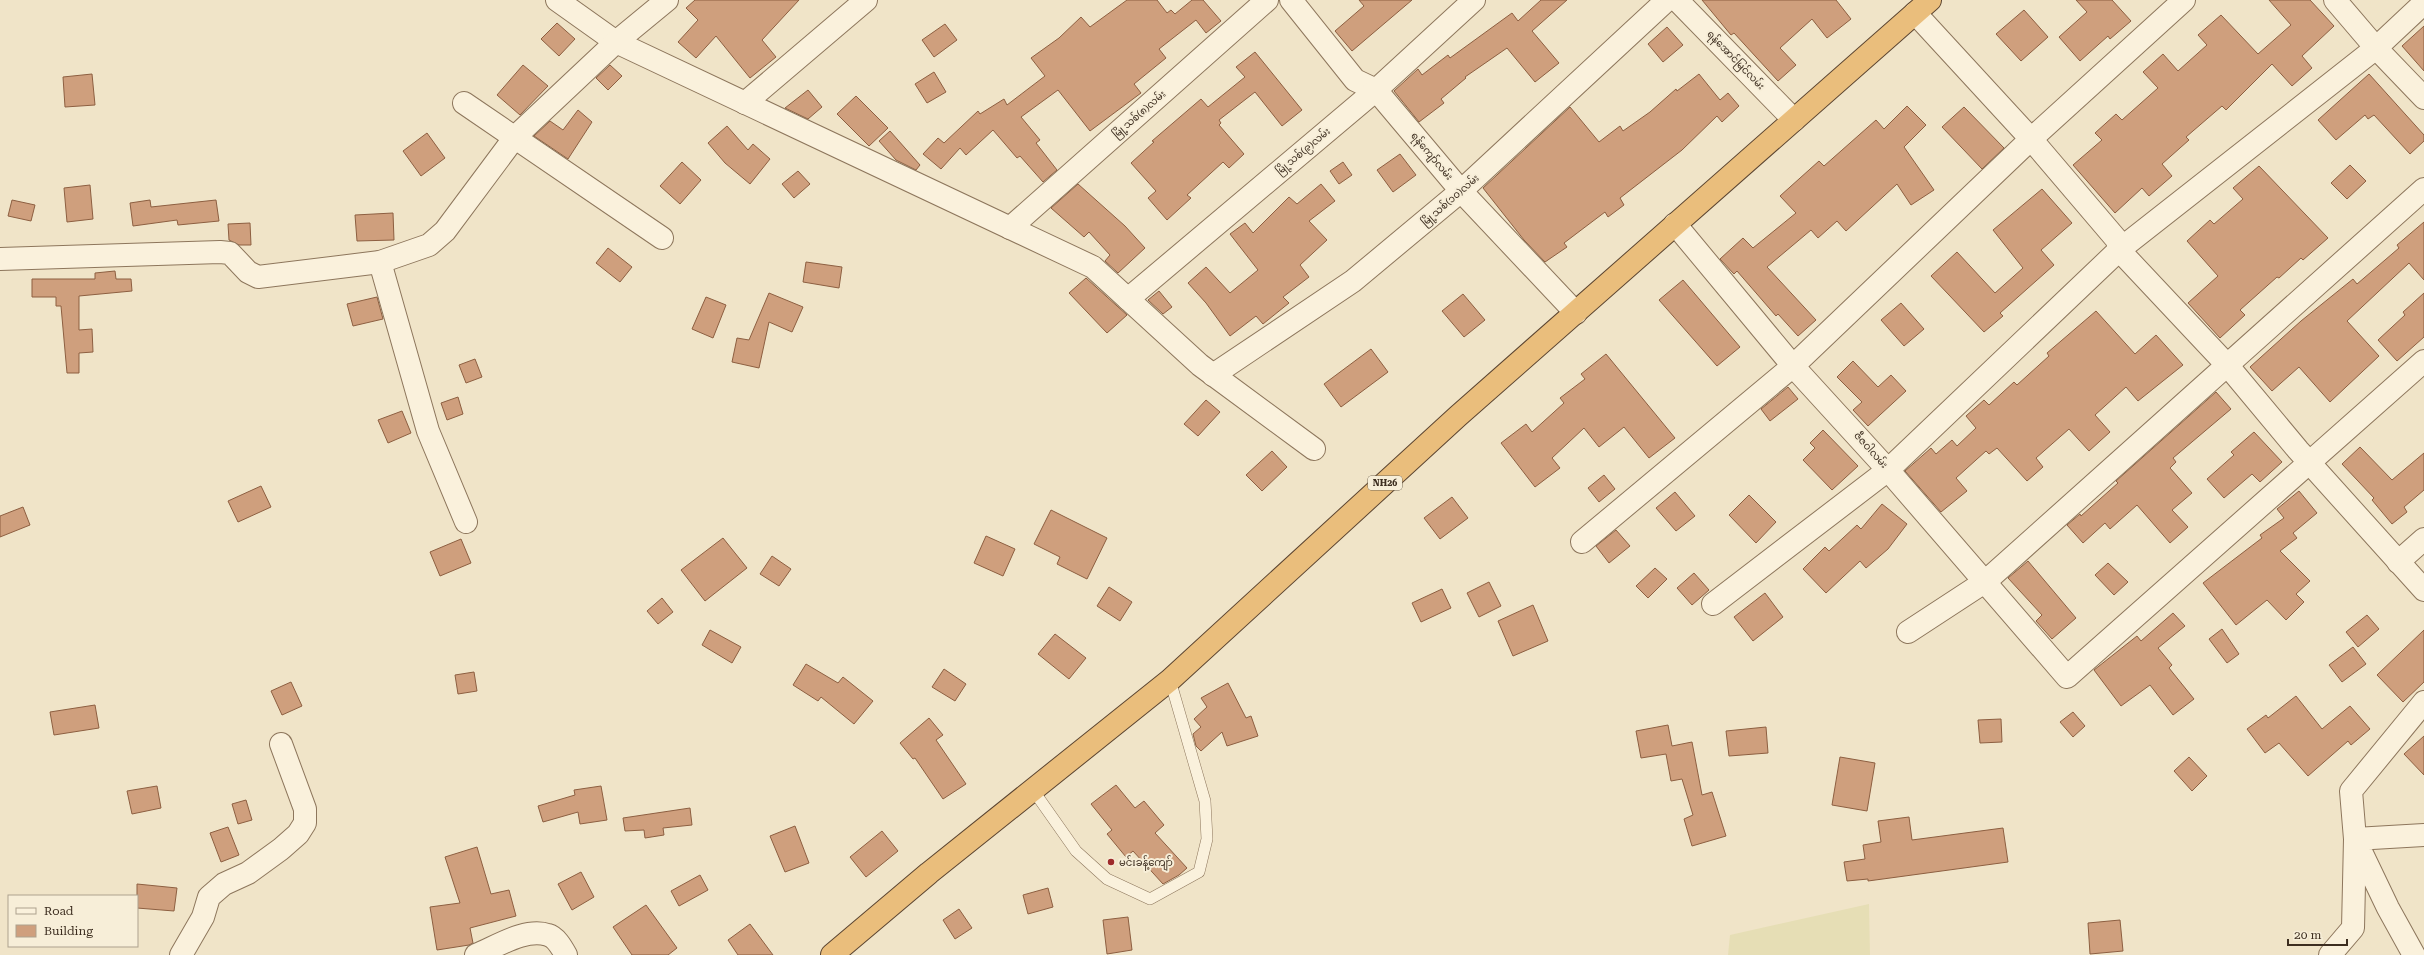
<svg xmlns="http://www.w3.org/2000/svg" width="2424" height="955" font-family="'Roboto Serif','Noto Sans Myanmar',serif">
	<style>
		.farmland { fill: #e6deb5 }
		.building { fill: #cf9f7d; stroke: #8d5f41 }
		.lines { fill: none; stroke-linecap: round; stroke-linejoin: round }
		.service-casing { stroke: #8d765c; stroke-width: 12 }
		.minor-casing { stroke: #8d765c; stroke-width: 24 }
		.trunk-casing { stroke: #5b4430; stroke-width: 24 }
		.service { stroke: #faf1dc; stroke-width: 11 }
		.minor { stroke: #faf1dc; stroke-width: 22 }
		.trunk { stroke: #eabe7c; stroke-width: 22 }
		.poi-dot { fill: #9e2a2b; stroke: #f7eed8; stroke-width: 1.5 }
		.labels { text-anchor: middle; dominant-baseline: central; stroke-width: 4; stroke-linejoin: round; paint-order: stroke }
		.shield { fill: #f7eed8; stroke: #756857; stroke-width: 1 }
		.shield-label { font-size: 9px; font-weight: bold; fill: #3d2e20 }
		.street-label { font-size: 10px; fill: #3d2e20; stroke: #f7eed8 }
		.poi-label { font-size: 10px; fill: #3d2e20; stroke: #f7eed8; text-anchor: start }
	</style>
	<rect width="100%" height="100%" fill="#f0e4c8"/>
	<path class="farmland" d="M1869,904L1870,955H1728L1730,935Z"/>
	<g class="building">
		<path d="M695,0H799L762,40L776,57L750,78L716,36L696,58L678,42L698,20L686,8Z"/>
		<path d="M1127,0H1157L1167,13L1171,10L1175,14L1192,0H1203L1221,21L1206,33L1196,20L1159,49L1166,58L1134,84L1141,93L1090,131L1058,90L1021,117L1040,140L1036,143L1057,170L1043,182L1020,156L1017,158L993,130L966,155L960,148L941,169L923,154L938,138L944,143L978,111L980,114L1004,99L1007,105L1045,76L1031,58L1059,38L1081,17L1090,27Z"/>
		<path d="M1359,0H1412L1352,51L1335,31L1364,6Z"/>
		<path d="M1541,0H1567L1532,31L1559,63L1535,82L1507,48L1465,77L1466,78L1441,99L1444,103L1419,122L1394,91L1418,69L1422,75L1448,55L1450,58L1512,13L1518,21Z"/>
		<path d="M1702,0H1836L1851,19L1827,38L1812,19L1780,48L1796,65L1778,81L1734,33L1731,35Z"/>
		<path d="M2076,0H2112L2131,21L2110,39L2108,36L2080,61L2059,37L2087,12Z"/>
		<path d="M2269,0H2310L2334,26L2302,56L2312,68L2292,86L2272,64L2226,110L2222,106L2186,137L2189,140L2162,164L2172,176L2149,196L2142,188L2115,213L2073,165L2102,140L2095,133L2116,114L2122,120L2158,88L2143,72L2163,54L2178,71L2207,45L2198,35L2221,15L2258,54L2291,25Z"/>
		<path d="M2024,10L2048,37L2021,61L1996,34Z"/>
		<path d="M557,23L575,39L559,56L541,39Z"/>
		<path d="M945,24L957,40L934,57L922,40Z"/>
		<path d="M2424,26V71L2402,46Z"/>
		<path d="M1667,27L1683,45L1663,62L1648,44Z"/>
		<path d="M1255,52L1302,110L1282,126L1255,92L1219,120L1221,123L1219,125L1244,154L1229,168L1223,162L1187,195L1191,198L1167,220L1148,198L1156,191L1131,163L1154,142L1152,141L1201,99L1208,107L1245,77L1236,67Z"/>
		<path d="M523,65L548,86L520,115L497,95Z"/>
		<path d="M610,65L622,76L608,90L596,78Z"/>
		<path d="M934,72L946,92L927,103L915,84Z"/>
		<path d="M92,74L95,105L65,107L63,77Z"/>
		<path d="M1699,74L1720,100L1728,93L1739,106L1722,122L1717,116L1682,150L1620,198L1624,205L1608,217L1605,212L1564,243L1567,247L1545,262L1524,240L1483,188L1570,107L1599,142L1620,126L1623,131L1650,112L1676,89L1677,91Z"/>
		<path d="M2369,74L2424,135V141L2410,154L2374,115L2368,119L2365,115L2336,140L2318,120Z"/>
		<path d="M808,90L822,107L808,119L785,108Z"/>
		<path d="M856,96L888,128L869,146L837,114Z"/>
		<path d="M1907,106L1926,125L1904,147L1934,190L1911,205L1897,184L1846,231L1837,221L1818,238L1811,230L1767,267L1816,320L1798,336L1778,314L1776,316L1737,271L1734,274L1720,259L1743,238L1753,248L1796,213L1780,196L1819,161L1824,166L1876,120L1884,129Z"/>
		<path d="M1964,107L2004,148L1982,169L1942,127Z"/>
		<path d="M578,110L592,122L568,159L534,136L550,121L563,130Z"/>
		<path d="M727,126L748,150L753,144L770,159L750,184L725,163L708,143Z"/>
		<path d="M890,131L920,165L916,170L896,160L879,141Z"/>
		<path d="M427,133L445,158L421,176L403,151Z"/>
		<path d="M1400,154L1416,175L1393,192L1377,170Z"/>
		<path d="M682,162L701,180L680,204L660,186Z"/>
		<path d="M1343,162L1352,175L1339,184L1330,171Z"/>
		<path d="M2350,165L2366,181L2347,199L2331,183Z"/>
		<path d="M2259,166L2328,238L2303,260L2301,258L2279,278L2277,277L2240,310L2245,315L2220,338L2188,303L2218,276L2187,241L2210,220L2214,224L2243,199L2233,188Z"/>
		<path d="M798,171L810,184L794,198L782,184Z"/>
		<path d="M1078,184L1125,226L1145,248L1118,273L1105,261L1110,255L1089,232L1084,237L1051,208Z"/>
		<path d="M1321,184L1335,201L1309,221L1327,240L1300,265L1309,277L1283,297L1289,303L1263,324L1256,316L1230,336L1206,303L1188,283L1206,267L1230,293L1258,270L1230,234L1245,223L1253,233L1289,197L1297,204Z"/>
		<path d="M90,185L93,219L67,222L64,188Z"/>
		<path d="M2042,189L2072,223L2041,250L2054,265L2000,313L2003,316L1984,332L1931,276L1957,252L1995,293L2023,268L1993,230Z"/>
		<path d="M12,200L35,205L31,221L8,216Z"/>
		<path d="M150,200L151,207L216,200L219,221L178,225L177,220L133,226L130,203Z"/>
		<path d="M393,213L394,240L357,241L355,215Z"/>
		<path d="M2424,222V280L2409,263L2347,321L2379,356L2330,402L2299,367L2272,391L2250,367L2301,321L2353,279L2357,284L2399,248L2397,245Z"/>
		<path d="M250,223L251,245H239L229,240L228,224Z"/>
		<path d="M608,248L632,267L620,282L596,263Z"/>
		<path d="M806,262L842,267L839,288L803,282Z"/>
		<path d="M115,271L116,279H131L132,291L79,296V330L92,329L93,352L79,353V373H67L61,306H56V297H32V279H95V273Z"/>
		<path d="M1086,278L1127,315L1107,333L1069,293Z"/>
		<path d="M1683,280L1740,347L1717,366L1659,300Z"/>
		<path d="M1159,291L1172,307L1163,314L1148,300Z"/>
		<path d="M769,293L803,307L792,332L769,322L759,368L732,362L737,338L749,340Z"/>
		<path d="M2424,293V337L2397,361L2378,340L2405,315L2403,312Z"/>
		<path d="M1463,294L1485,320L1464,337L1442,311Z"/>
		<path d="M377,297L383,319L353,326L347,304Z"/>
		<path d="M706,297L726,305L713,338L692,329Z"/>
		<path d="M1901,303L1924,329L1904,346L1881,320Z"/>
		<path d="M2096,311L2135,354L2156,335L2183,365L2138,401L2126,387L2095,415L2110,432L2089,451L2069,429L2036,458L2043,467L2027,481L1997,448L1989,454L1986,451L1956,478L1967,491L1941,512L1905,471L1931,448L1936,454L1952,440L1957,446L1976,428L1966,416L1984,400L1989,405L2014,382L2017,385L2049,356L2047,353Z"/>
		<path d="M1371,349L1388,372L1341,407L1324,384Z"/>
		<path d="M1606,354L1675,438L1649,458L1624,427L1599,447L1584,428L1552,458L1560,468L1535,487L1501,443L1526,424L1532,432L1564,403L1560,398L1585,379L1581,374Z"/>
		<path d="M475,359L482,377L466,383L459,365Z"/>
		<path d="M1853,361L1878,387L1891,375L1906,391L1868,426L1853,410L1862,402L1837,377Z"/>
		<path d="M1788,387L1798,399L1770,421L1761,409Z"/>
		<path d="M2216,392L2231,409L2173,458L2176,462L2170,468L2192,493L2172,510L2188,527L2170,543L2137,505L2110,529L2105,523L2083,543L2067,525L2080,514L2081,516L2118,483L2116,481Z"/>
		<path d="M458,397L463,414L447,420L441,403Z"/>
		<path d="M1206,400L1220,412L1198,436L1184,424Z"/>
		<path d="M402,411L411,433L388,443L378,420Z"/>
		<path d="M1823,430L1858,466L1832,490L1803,460L1815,448L1810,443Z"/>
		<path d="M2254,432L2282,462L2260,482L2252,474L2224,498L2207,479L2234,455L2231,452Z"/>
		<path d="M2360,447L2392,480L2424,453V490L2404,507L2407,512L2392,524L2372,500L2374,498L2342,464Z"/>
		<path d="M1272,451L1287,467L1262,491L1246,475Z"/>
		<path d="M1604,475L1615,489L1599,502L1588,488Z"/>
		<path d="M261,486L271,507L238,522L228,501Z"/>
		<path d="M2299,491L2317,513L2293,533L2297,538L2280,551L2310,581L2296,594L2304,602L2286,620L2267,600L2236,625L2203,583L2262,538L2260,535L2284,518L2277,509Z"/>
		<path d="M1675,492L1695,516L1676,531L1656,508Z"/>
		<path d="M1749,495L1776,522L1756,543L1729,515Z"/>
		<path d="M1452,497L1468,518L1440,539L1424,518Z"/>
		<path d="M1882,504L1907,524L1888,549L1866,568L1860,561L1826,593L1803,569L1825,547L1829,551L1857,525L1861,529Z"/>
		<path d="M23,507L30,525L0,537V516Z"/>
		<path d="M1051,510L1107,538L1087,579L1057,564L1060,557L1034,544Z"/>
		<path d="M1616,530L1630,546L1609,563L1596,546Z"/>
		<path d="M986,536L1015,549L1003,576L974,563Z"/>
		<path d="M723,538L747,568L705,601L681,570Z"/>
		<path d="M461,539L471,563L440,576L430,552Z"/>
		<path d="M772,556L791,569L779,586L760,574Z"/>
		<path d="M2028,561L2076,618L2052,639L2036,621L2042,615L2008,578Z"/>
		<path d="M2108,563L2128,582L2114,595L2095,575Z"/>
		<path d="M1655,568L1667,579L1648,598L1636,586Z"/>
		<path d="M1694,573L1709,590L1692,605L1677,588Z"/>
		<path d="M1489,582L1501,606L1479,617L1467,593Z"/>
		<path d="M1109,587L1132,602L1120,621L1097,606Z"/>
		<path d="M1442,589L1451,608L1421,622L1412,603Z"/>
		<path d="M1765,593L1783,617L1753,641L1734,617Z"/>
		<path d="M662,598L673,612L658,624L647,611Z"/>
		<path d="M1533,605L1548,641L1513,656L1498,621Z"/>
		<path d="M2173,613L2185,626L2158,648L2172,665L2169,668L2194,699L2173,715L2150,685L2121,706L2094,670L2137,636L2141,641Z"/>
		<path d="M2367,615L2379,629L2358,647L2346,632Z"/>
		<path d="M2222,629L2239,654L2227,663L2209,639Z"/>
		<path d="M710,630L741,647L732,663L702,645Z"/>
		<path d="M2424,630V682L2403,702L2377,675Z"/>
		<path d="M1055,634L1086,658L1069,679L1038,654Z"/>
		<path d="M2353,647L2366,664L2342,682L2329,665Z"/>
		<path d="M806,664L838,683L843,677L873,701L854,724L821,697L818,701L793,685Z"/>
		<path d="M944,669L966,684L955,701L932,687Z"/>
		<path d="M474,672L477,691L458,694L455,675Z"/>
		<path d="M291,682L302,706L282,715L271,691Z"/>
		<path d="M1228,683L1246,718L1251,716L1258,736L1227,746L1222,732L1201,751L1196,746L1193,734L1201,727L1194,719L1207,707L1201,698Z"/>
		<path d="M2296,696L2322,729L2350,706L2370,729L2351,745L2348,741L2308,776L2279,743L2265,753L2247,729L2266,715L2268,718Z"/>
		<path d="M95,705L99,728L54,735L50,712Z"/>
		<path d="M2073,712L2085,726L2073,737L2060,722Z"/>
		<path d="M929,718L943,735L936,740L966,784L943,799L915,758L913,759L900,743Z"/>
		<path d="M2001,719L2002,742L1980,743L1978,720Z"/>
		<path d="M1668,725L1672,746L1692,742L1702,795L1712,792L1726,836L1692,846L1684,819L1693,815L1682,779L1671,781L1666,754L1641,758L1636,731Z"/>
		<path d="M1766,727L1768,753L1729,756L1726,731Z"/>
		<path d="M2424,736V775L2404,754Z"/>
		<path d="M1840,757L1875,763L1867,811L1832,805Z"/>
		<path d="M2189,757L2207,776L2192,791L2174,771Z"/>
		<path d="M1116,785L1135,808L1144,801L1164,825L1155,833L1187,868L1179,875L1163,884L1133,851L1126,857L1107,834L1112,830L1091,804Z"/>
		<path d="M157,786L161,808L132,814L127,791Z"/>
		<path d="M601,786L607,820L580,824L578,812L543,822L538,806L575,795L574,790Z"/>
		<path d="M246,800L252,820L238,824L232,804Z"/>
		<path d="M690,808L692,825L663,828L664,835L645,838L644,830L625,831L623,818Z"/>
		<path d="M1909,817L1912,840L2003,828L2008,862L1868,881V879L1847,881L1844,862L1865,859L1863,845L1881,842L1878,821Z"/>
		<path d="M795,826L809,863L785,872L770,836Z"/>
		<path d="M228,827L239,855L221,862L210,833Z"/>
		<path d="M882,831L898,851L866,877L850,857Z"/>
		<path d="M477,847L491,894L509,890L516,916L470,928L473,943L469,945L437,950L430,907L460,903L445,857Z"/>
		<path d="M581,872L594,897L572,910L558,884Z"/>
		<path d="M700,875L708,890L679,906L671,891Z"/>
		<path d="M137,884L177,888L174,911L137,908Z"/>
		<path d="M1048,888L1053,907L1028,914L1023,895Z"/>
		<path d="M646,905L677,948L668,955H632L613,927Z"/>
		<path d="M959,909L972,928L955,939L943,920Z"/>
		<path d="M1128,917L1132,950L1107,954L1103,920Z"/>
		<path d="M2120,920L2123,951L2090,954L2088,923Z"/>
		<path d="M750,924L773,955H738L728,940Z"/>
	</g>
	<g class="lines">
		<g class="service-casing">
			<path id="service" d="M1033,790L1076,851L1107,879L1150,899L1199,872L1207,839L1205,801L1170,680"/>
		</g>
		<g class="minor-casing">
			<g id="minor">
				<path d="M557,0L616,42L1093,267L1200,365L1314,449"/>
				<path d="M1291,0L1355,80L1376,90L1461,191L1576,313"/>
				<path d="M1677,0L1794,120"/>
				<path d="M2335,0L2376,48L2424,98"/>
				<path d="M1915,13L2031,139L2117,240L2119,250L2228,366L2298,450L2424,590"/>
				<path d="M464,103L662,238"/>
				<path d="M745,103L866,0"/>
				<path d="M1675,224L1793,366L1888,470L2067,677L2424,361"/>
				<path d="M1010,228L1267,0"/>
				<path d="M0,259L220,252L230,253L248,272L258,277L380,262L429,245L445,231L515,137L616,42L667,0"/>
				<path d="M380,262L428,431L466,522"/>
				<path d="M1128,299L1376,90L1474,0"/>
				<path d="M1213,375L1353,281L1461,191L1667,0"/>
				<path d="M1582,542L1793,366L2031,139L2184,0"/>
				<path d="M2398,562L2424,539"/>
				<path d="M1713,604L1888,470L2119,250L2376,48L2424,3"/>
				<path d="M1908,632L1986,581L2424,189"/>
				<path d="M181,955L203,917L209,897L224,884L248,873L281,849L298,834L305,823V809L281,744"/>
				<path d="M476,955C496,947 526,927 548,935C556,937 562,948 566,955"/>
				<path d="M2330,955L2353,928L2355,839L2351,791L2424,702"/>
				<path d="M2414,955L2388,908L2355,839L2424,835"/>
			</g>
		</g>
		<g class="trunk-casing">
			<path id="trunk" d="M832,955L929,873L1170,680L1458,416L1930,0"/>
		</g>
		<use href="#service" class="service"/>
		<use href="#minor" class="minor"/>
		<use href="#trunk" class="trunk"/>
	</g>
	<circle class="poi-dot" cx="1111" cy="862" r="4"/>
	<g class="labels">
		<rect class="shield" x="1368" y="476" width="34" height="14" rx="3"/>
		<g class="shield-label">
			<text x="1385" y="483">NH26</text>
		</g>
		<g class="street-label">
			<text transform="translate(1736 60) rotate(46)">ရန်အောင်မြင်လမ်း</text>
			<text transform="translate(1139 114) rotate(-41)">မြို့သစ်(၈)လမ်း</text>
			<text transform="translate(1303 151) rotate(-40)">မြို့သစ်(၉)လမ်း</text>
			<text transform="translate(1432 156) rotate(50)">ရန်ကျော်လမ်း</text>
			<text transform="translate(1450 200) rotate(-41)">မြို့သစ်(၁၀)လမ်း</text>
			<text transform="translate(1871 450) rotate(48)">ဇီဇဝါလမ်း</text>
		</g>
		<g class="poi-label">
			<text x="1119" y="862">မင်းခန့်ကျော်</text>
		</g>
	</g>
	<rect x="8" y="895" width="130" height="52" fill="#f7eed8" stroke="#ada18e"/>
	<rect x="16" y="908" width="20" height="6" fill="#faf1dc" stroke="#ada18e"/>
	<text x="44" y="915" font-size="12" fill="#3d2e20">Road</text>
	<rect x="16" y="925" width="20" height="12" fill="#cf9f7d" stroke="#ada18e"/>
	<text x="44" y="935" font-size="12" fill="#3d2e20">Building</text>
	<path d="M2288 939v6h59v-6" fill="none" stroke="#3d2e20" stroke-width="2"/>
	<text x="2294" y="939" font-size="12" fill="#3d2e20" stroke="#f7eed8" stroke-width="3" paint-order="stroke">20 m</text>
</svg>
